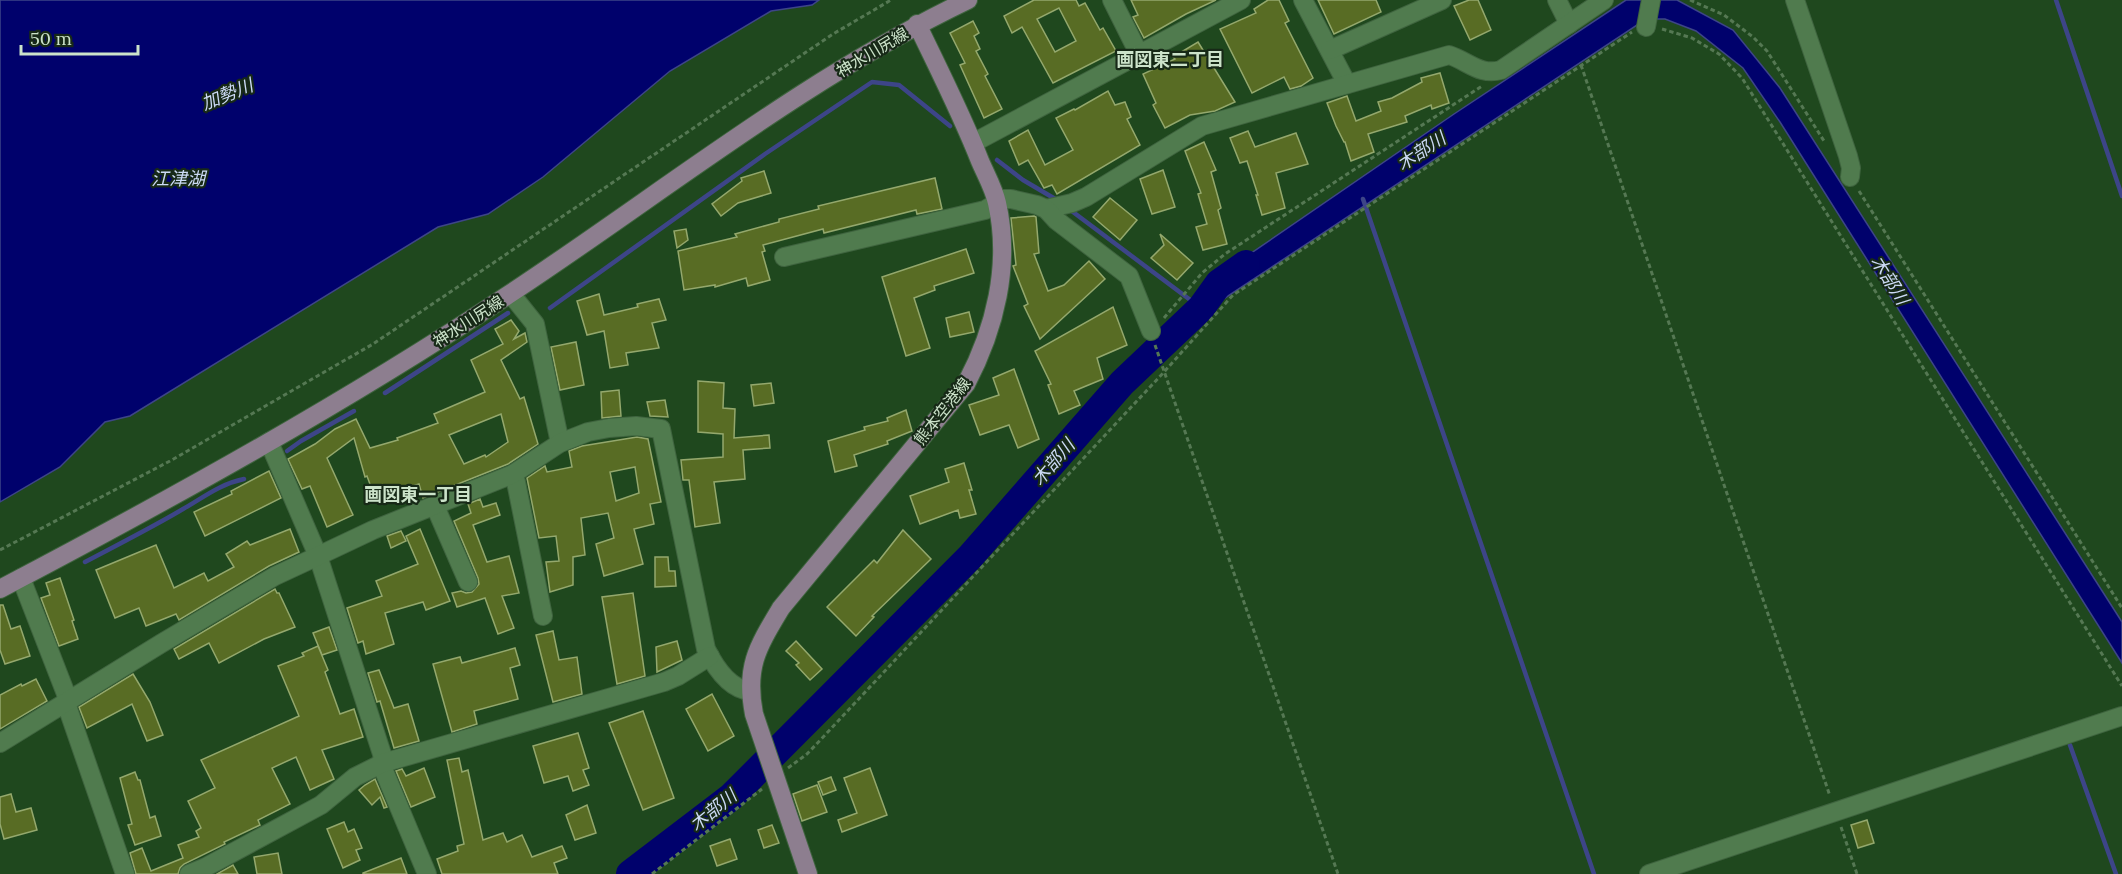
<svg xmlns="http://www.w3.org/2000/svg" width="2122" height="874" font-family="Lora,'Noto Sans JP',serif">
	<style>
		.water { fill: #00016c; stroke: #3d4588; stroke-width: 1.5 }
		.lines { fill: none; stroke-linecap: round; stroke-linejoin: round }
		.stream { stroke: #3d4588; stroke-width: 4.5 }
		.river { stroke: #00016c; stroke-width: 28 }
		.building { fill: #586c24; stroke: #94a86d; stroke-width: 1.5; fill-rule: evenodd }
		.minor-casing { stroke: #3f643f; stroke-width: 20 }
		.major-casing { stroke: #3f643f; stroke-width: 20 }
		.path { stroke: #557853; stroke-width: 3; stroke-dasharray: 4.5 3; stroke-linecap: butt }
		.minor { stroke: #507b4e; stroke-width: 18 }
		.major { stroke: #8d7e8f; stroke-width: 18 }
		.labels { text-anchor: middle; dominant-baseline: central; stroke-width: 4.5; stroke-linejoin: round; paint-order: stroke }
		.street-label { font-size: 16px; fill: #cce3ca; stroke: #172917 }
		.neighbourhood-label { font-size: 18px; font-weight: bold; fill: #cce3ca; stroke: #172917 }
		.water-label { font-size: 18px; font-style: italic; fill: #ccdaf5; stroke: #172917 }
	</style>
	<rect width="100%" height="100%" fill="#1f481e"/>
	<g class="water">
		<path d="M0,0H819L812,5L771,11L670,71L543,177L488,214L438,227L130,416L105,422L60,467L0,502Z"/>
		<path d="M1626,0H1677L1733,30L1780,88L2122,622V663L1780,122L1743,68L1696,31L1665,19H1646L1225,298L1209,282L1454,114Z"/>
	</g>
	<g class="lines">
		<g class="stream">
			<path d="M2056,0L2122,196"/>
			<path d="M997,160L1023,180L1057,200"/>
			<path d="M1363,199L1594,874"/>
			<path d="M1069,209L1201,308"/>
			<path d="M550,308L765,154L872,82L899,85L950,126"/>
			<path d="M385,393L508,313"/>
			<path d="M287,451L301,441L354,411"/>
			<path d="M85,562C117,545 151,528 183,509C204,497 220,484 244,479"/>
			<path d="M2070,745L2116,874"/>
		</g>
		<path class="river" d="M630,874L731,797L970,557L1122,383L1201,308L1219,283L1246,264"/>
	</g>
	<g class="building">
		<path d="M1034,0H1076L1079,6L1085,3L1100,30L1103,28L1116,51L1053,83L1022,27L1012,33L1004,16ZM1059,8L1076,41L1055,52L1037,19Z"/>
		<path d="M1131,0H1216L1186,14L1144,38L1133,17L1138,15Z"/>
		<path d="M1268,0H1279L1289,21L1285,23L1313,78L1301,86L1290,89L1284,77L1252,93L1220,29L1256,13L1254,9Z"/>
		<path d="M1318,0H1376L1381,12L1334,34Z"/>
		<path d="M1469,0H1478L1491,30L1470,40L1454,6Z"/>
		<path d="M973,21L979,33L974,36L980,49L976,51L988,74L985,76L1002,109L984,118L960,65L965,63L950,33Z"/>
		<path d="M1198,42L1235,102L1215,111L1190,115L1165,128L1153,105L1156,103L1143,74L1175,59L1173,57Z"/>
		<path d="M1440,73L1449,103L1432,109L1431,105L1405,116L1407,122L1368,134L1374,152L1351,161L1345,142H1344L1336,126L1327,103L1347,96L1356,121L1381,111L1378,102L1392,98L1422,82L1421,78Z"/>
		<path d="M1108,91L1115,105L1125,102L1131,117L1127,119L1140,145L1057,194L1052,185L1044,188L1028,160L1019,165L1009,141L1028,130L1045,165L1073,150L1056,118L1074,109L1075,110Z"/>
		<path d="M1248,131L1255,147L1296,133L1308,164L1276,173L1285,208L1262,215L1256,195H1258L1247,161L1240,163L1230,138Z"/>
		<path d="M1204,142L1216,170L1211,172L1221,208L1218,210L1227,244L1203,250L1196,227L1207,224L1198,194L1201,193L1185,151Z"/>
		<path d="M1163,170L1175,207L1152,214L1140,179Z"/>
		<path d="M764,171L771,193L738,203L721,216L712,204L742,181L741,178Z"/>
		<path d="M935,178L942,209L917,214L916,210L824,233L823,229L763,245L765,251L762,252L770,280L748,286L746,278L715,287V285L684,290L678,251L737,237L735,234L779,222V219L819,209L818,206Z"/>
		<path d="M1110,198L1137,220L1120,240L1093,217Z"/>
		<path d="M1034,216L1036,217L1039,253L1034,254L1048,291L1064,285L1089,261L1105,279L1040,339L1024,306L1028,304L1013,266L1016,265L1011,218Z"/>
		<path d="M686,229L688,240L677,248L674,231Z"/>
		<path d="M1160,234L1193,263L1177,280L1151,258L1164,245Z"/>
		<path d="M966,249L974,273L934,286L935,290L914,298L930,348L906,356L882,277Z"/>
		<path d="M599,294L604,315L638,307L637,304L659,299L666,320L652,323L659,348L626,353L628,365L610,368L604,331L587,335L577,301Z"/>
		<path d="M1113,307L1127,345L1097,358L1103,379L1074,391L1080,405L1059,414L1048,385L1051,384L1035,351Z"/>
		<path d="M969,312L974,332L950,337L946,318Z"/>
		<path d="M511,320L519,331L514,339L525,333L527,342L501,360L520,399L524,397L538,444L508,464L423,498L419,484L375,498L367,476L365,477L354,438L327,458L353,515L327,527L310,486L302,489L288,459L315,444L335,429L356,419L370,448L398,440L397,438L438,423L434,414L485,392L471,360L503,344L495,329ZM501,414L508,442L486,457L485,455L464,464L449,435Z"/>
		<path d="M576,342L584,385L560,390L551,347Z"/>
		<path d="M1014,369L1039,439L1018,448L1009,425L980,435L969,405L999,395L993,378Z"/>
		<path d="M698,381L724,383L723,408L735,409L734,438L769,435L770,448L743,450L745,479L714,482L720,523L695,527L689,480H683L681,460L723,457V434L698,432Z"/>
		<path d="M771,383L774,403L754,406L751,385Z"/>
		<path d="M619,390L621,416L602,418L601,392Z"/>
		<path d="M665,400L668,417L650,416L647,402Z"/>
		<path d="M906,410L912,431L887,441L888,444L854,455L857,466L835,472L828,441L865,430L864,427L888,421L887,418Z"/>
		<path d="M637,437L648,439L661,502L650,504L654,524L634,529L643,564L604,576L596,544L614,538L608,513L581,518L585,555L573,557V585L550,592L546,562L559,561L556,536L539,538L527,478L545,466L547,472L572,467L569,451L582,446ZM635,467L639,493L616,501L610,472Z"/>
		<path d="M964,463L972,490H969L976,514L960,518L958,510L920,524L910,496L949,482L945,469Z"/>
		<path d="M269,471L281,498L205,536L194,512L232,494L231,491Z"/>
		<path d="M480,499L483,507L496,503L500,515L473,525L487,562L509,556L519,593L502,596L514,628L498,634L485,598L457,607L452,593L461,591L466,593L472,592L479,584L478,578L454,521L471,513L468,504Z"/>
		<path d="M290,529L299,552L269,566L179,620L176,614L146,626L139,608L115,618L96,570L156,545L174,588L204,573L208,581L234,567L226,554L247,541L250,545Z"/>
		<path d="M420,529L450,601L426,610L423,602L385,613L394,644L366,654L363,641L358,643L347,608L382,596L376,581L418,564L406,536Z"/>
		<path d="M903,530L931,559L872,616L874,617L856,636L827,607L874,560L877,563Z"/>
		<path d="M401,531L406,541L391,548L387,536Z"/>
		<path d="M655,557H668L669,571H675L676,586L655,587Z"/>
		<path d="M60,578L74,620L72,621L78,639L59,646L41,598L50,595L46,583Z"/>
		<path d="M275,589L277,593H279L295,627L264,639L219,663L209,643L179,659L174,649Z"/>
		<path d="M633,593L645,676L617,684L602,597Z"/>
		<path d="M0,605H3L11,629L20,626L30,656L5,664L0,650Z"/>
		<path d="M329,627L337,650L322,655L313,633Z"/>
		<path d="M553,631L559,660L577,657L582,694L553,702L536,635Z"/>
		<path d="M677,641L682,660L657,672L656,647Z"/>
		<path d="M796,641L822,669L810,680L796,665L799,663L786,651Z"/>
		<path d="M318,646L328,670L325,672L340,714L354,709L363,737L322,750L334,779L310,790L296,757L272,768L290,804L258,820L260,825L224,842L225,844L184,864L180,868L178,874H136L130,853L142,848L151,871L183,858L178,845L199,837L196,831L201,828L188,801L215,788L201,760L299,716L278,666L304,656L302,653Z"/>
		<path d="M515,648L520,665L510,668L518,699L474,711L477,724L452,732L433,664L460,657L462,663Z"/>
		<path d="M379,670L394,708L408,704L419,741L394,748L380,701L377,702L368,673Z"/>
		<path d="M133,674L150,702L163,735L147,741L132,704L87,728L79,707Z"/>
		<path d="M36,679L47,701L0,729V695L21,684L22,686Z"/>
		<path d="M712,694L734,736L708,751L686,709Z"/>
		<path d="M643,711L674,798L643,810L609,723Z"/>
		<path d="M578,733L589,768L583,770L589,785L573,791L568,776L544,783L533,746Z"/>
		<path d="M459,758L462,772L468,770L483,840L503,833L507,842L522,835L532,857L562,846L567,858L554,863L558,874H442L437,859L458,851L457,846L464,844L447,760Z"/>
		<path d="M424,768L435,797L411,807L396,771L402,769L406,776Z"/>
		<path d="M870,768L887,815L842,832L838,820L857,813L844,778Z"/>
		<path d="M135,772L138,780H140L150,818L155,816L161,836L135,845L128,825L132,824L120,778Z"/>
		<path d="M831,777L836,790L823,795L818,782Z"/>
		<path d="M375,779L387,807L384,808L380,797L372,805L359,790L365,785Z"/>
		<path d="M817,785L827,812L802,821L793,794Z"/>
		<path d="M11,794L16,812L31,808L37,830L4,839L0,824V797Z"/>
		<path d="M587,805L596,833L575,840L566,815Z"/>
		<path d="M1867,820L1874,843L1858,848L1851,825Z"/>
		<path d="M344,822L348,832L354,829L362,848L356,850L360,860L343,868L327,829Z"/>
		<path d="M772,825L779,843L764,848L758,830Z"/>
		<path d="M730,839L737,859L717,866L710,846Z"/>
		<path d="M278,853L282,874H257L254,857Z"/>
		<path d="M401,858L407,874H363V873Z"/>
		<path d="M233,865L238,874H217Z"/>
	</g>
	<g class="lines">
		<g class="minor-casing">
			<g id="minor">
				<path d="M1112,0L1139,54"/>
				<path d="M1303,0L1347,84"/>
				<path d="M1557,0L1569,24"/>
				<path d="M1795,0L1848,156L1851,168L1850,177"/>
				<path d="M1646,27L1651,0"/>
				<path d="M1330,50L1442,0"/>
				<path d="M973,143L1241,0"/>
				<path d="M1046,209L1072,203L1086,197L1202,126L1449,55C1468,61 1480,76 1501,70L1604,0"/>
				<path d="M784,257L985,210L1003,199H1011L1037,205L1046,209L1056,220L1129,276L1151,331"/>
				<path d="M511,294L535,324L560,443"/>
				<path d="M269,442L318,556L382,754L384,771L427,874"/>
				<path d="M513,474L516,482L543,616"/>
				<path d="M435,506L468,582"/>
				<path d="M21,578L66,694L68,709L125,874"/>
				<path d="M0,743L162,643L275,576L318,556L373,530L513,474L560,443L588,432L609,428L636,426L661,429L706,649C715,667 729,689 750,691"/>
				<path d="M189,874L206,867L321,805L355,777L383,763L664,682L678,676L710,656"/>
				<path d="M1649,874L2122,716"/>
			</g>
		</g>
		<g class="major-casing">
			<g id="major">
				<path d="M0,589C173,498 345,403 508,295C660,195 803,79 968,0"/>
				<path d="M808,874L754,714C745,667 757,648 781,608L966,384C995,329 1011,265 997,203C994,189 986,175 980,161C962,115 939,70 917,24"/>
			</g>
		</g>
		<g class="path">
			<path d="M1690,0L1724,15L1753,37L1767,51L1824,141"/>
			<path d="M1662,29L1692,38L1719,54L1742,78L2122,686"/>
			<path d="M1581,65L1830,796"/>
			<path d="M1859,191L2122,608"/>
			<path d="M1164,318L1202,273L1225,254L1482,86"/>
			<path d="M1155,345L1338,874"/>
			<path d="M0,550L170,461L373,344L833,34L891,0"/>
			<path d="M788,768L807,754L826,734L1164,372L1233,295L1632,32"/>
			<path d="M1841,827L1857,874"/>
			<path d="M652,874L762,789"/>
		</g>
		<use href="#minor" class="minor"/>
		<use href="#major" class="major"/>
	</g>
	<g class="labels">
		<g class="street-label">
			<text transform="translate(872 52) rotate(-31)">神水川尻線</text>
			<text transform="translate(468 321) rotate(-33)">神水川尻線</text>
			<text transform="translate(942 411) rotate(-52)">熊本空港線</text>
		</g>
		<g class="neighbourhood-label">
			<text x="1170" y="59">画図東二丁目</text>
			<text x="418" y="494">画図東一丁目</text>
		</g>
		<g class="water-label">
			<text transform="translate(227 94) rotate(-22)">加勢川</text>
			<text transform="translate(1421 151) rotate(-33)">木部川</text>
			<text x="178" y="178">江津湖</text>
			<text transform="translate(1890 280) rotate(58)">木部川</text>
			<text transform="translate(1053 462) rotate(-49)">木部川</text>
			<text transform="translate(713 810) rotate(-39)">木部川</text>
		</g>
	</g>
	<path d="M21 45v9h117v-9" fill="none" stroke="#cce3ca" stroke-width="3"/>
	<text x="30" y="45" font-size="18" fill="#cce3ca" stroke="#172917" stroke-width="4.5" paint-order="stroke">50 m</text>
</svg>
